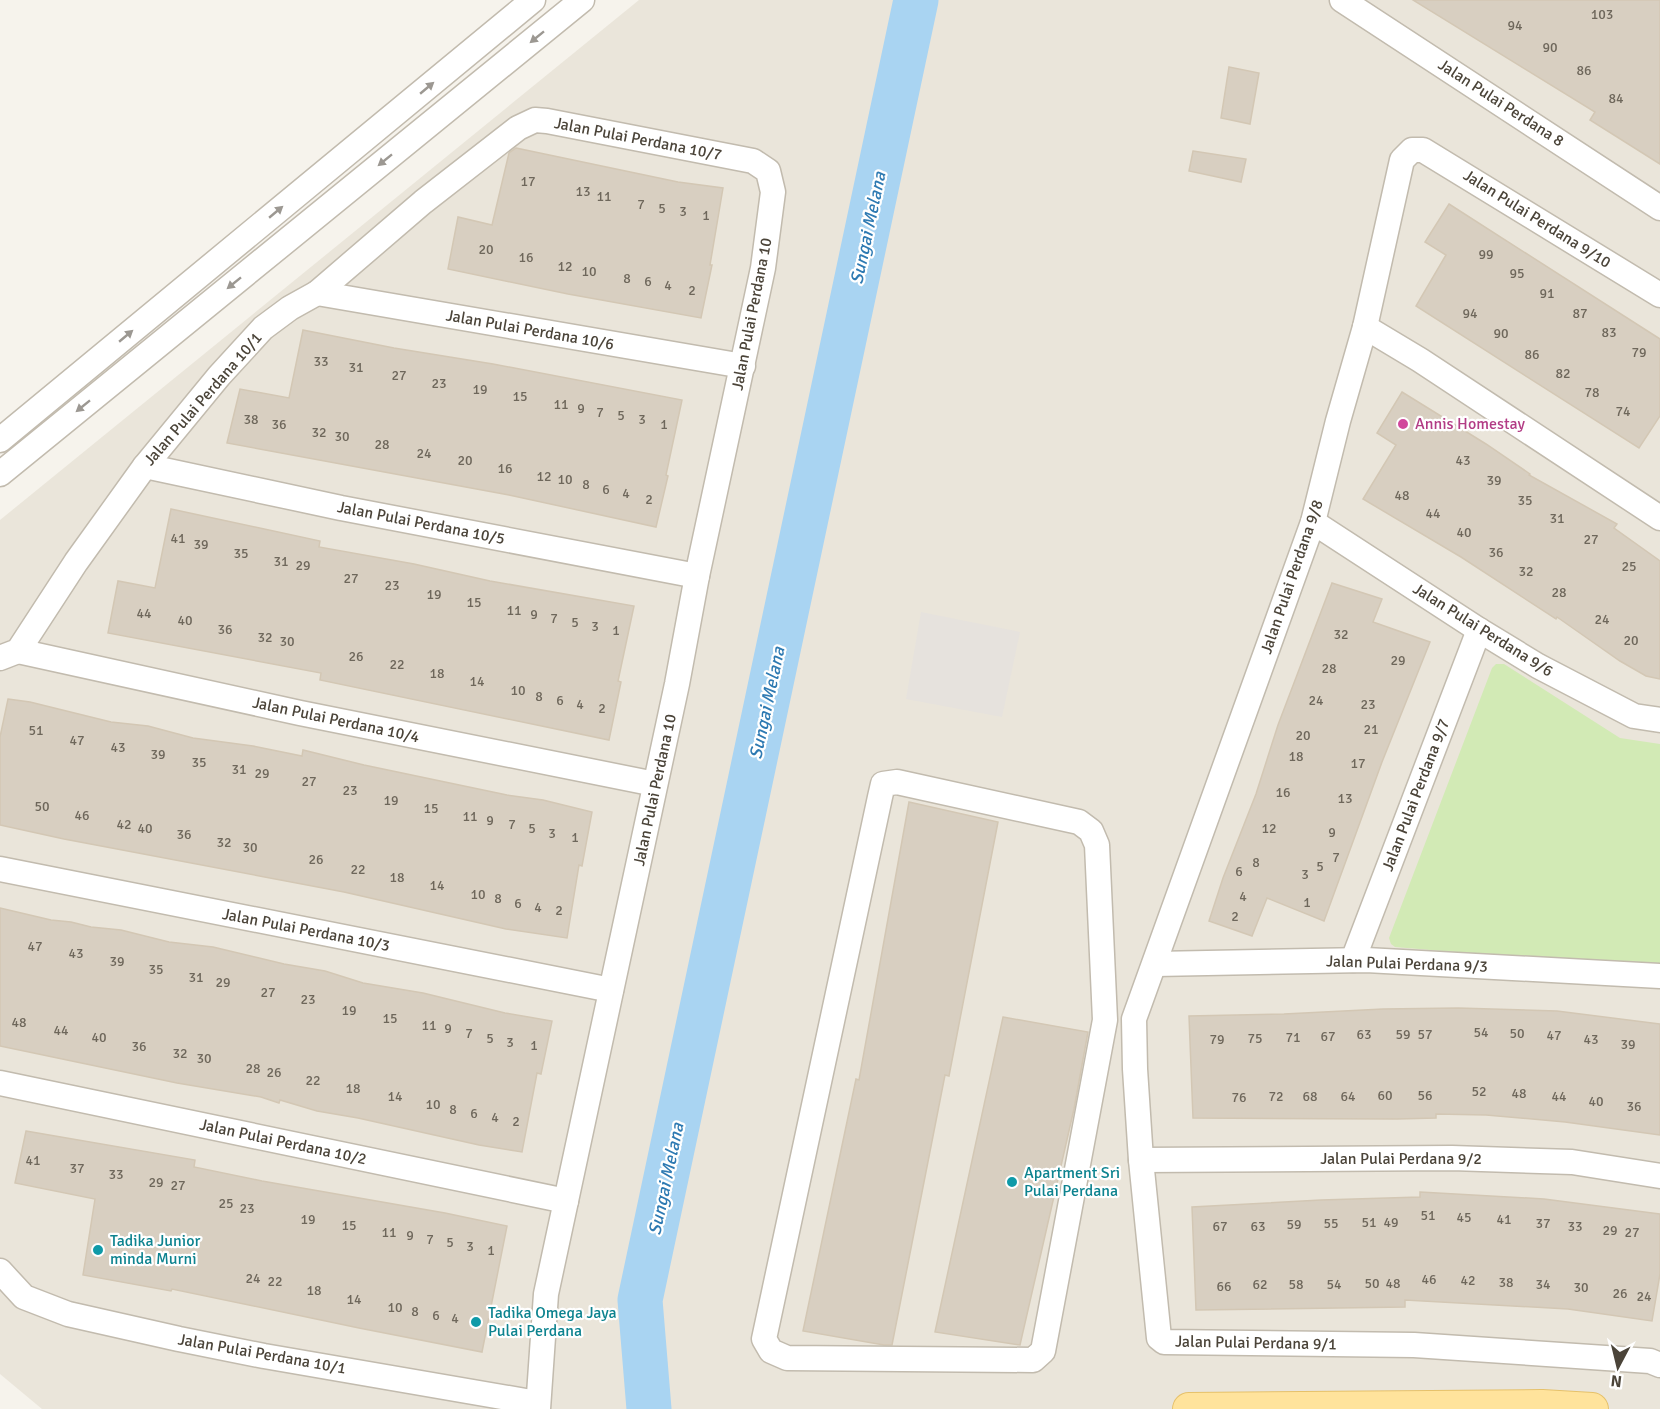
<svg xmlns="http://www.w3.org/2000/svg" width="1660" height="1409" font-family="Signika,sans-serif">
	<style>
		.residential { fill: #eae5da }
		.industrial { fill: #e6e2dd }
		.green { fill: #d2eab5 }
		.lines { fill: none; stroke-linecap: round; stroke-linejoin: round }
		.river { stroke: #a9d4f2; stroke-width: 45 }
		.building { fill: #d8cfc1; stroke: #d3c7b4; stroke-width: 1.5 }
		.minor-casing { stroke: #c2bbae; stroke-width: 27 }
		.major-casing { stroke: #e6c16a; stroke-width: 34 }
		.minor { stroke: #fff; stroke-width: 24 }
		.major { stroke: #ffe39c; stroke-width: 32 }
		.oneway { fill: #9c9892 }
		.hotel-dot { fill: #d1479c; stroke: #fff; stroke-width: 2 }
		.culture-dot { fill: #0f9aa8; stroke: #fff; stroke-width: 2 }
		.labels { text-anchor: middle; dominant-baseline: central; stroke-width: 4.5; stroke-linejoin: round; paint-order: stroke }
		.number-label { font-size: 14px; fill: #6e675b }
		.street-label { font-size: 16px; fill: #4b4439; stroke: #fff }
		.hotel-label { font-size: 16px; fill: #b23c85; stroke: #fff; text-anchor: start }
		.culture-label { font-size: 16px; fill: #0d838f; stroke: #fff; text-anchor: start }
		.water-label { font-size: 18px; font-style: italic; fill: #2e7ab2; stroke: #fff }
	</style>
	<rect width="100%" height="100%" fill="#f6f3ec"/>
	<path class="residential" d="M639,0H1660V1409H42L0,1374V520Z"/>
	<path class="industrial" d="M921,612L1020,632L1002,717L906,699Z"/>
	<path class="green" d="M1496,664H1504L1620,738L1660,744V969L1395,947L1391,944L1389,938L1492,668Z"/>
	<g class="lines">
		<path class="river" d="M649,1409L640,1300L916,0"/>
	</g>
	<g class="building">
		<path d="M1413,0H1660V164L1590,120L1595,112Z"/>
		<path d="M1229,67L1259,73L1250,124L1221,118Z"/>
		<path d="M516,148L678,182L723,188L710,265H712L701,318L568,294L448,269L458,217L492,225L509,153Z"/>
		<path d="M1193,151L1246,159L1241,182L1189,171Z"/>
		<path d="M1449,204L1660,339V416L1639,448L1416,306L1446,255L1425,242Z"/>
		<path d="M303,330L394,348L493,364L682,400L666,475L668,476L656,527L509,495L227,443L240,389L289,398Z"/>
		<path d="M1402,392L1486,444L1530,474L1529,475L1617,524L1614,528L1660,561V679L1646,676L1620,661L1557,617L1556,619L1461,557L1363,499L1396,445L1377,433Z"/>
		<path d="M171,509L320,541L319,547L414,564L490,581L634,606L618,681L621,682L609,740L320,680L321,673L108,633L118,581L155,588Z"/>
		<path d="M1332,583L1382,599L1373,622L1430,642L1382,762L1324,921L1267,898L1252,936L1209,921L1223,878L1256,794L1278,725Z"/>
		<path d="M8,699L30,702L111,722L148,726L193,738L253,746L302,756L303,750L364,765L507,795L543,800L592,812L582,866L579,865L567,938L506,929L344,892L64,839L0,825V737Z"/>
		<path d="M909,802L998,822L949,1076L945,1075L892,1345H884L803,1331L856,1079L859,1080Z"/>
		<path d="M0,908L51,920L71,922L91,927L121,930L169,942L213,947L284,964L325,971L363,983L423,993L505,1013L552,1021L541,1074L537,1073L522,1152L479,1145L358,1118L317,1111L280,1100L279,1103L261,1097L177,1083L0,1046Z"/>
		<path d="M1458,1008L1557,1011L1660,1024V1135L1565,1122L1486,1115L1436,1114V1118L1397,1119L1193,1118L1189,1016L1284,1014L1383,1009Z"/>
		<path d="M1003,1017L1088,1032L1074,1109L1020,1345L935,1332Z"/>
		<path d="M26,1131L195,1160L194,1167L262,1181L445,1213L507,1226L482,1352L359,1328L172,1289L171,1291L83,1275L95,1199L15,1183Z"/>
		<path d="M1420,1192L1544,1199L1660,1214V1274L1652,1321L1568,1309L1405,1300V1307L1196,1310L1192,1207L1321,1200L1420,1197Z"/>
	</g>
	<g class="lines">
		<g class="minor-casing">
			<g id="minor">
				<path d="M1342,0L1660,208"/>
				<path d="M317,293L743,366"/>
				<path d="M1660,295L1423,150H1412L1402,160L1365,327L1338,421L1313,522L1134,1019L1135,1069L1141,1160L1159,1338L1164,1342L1414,1345L1650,1361L1660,1365"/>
				<path d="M1365,327L1420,360L1660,518"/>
				<path d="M0,440L533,0"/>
				<path d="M145,466L341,508L697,576"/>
				<path d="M0,474L582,0"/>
				<path d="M1313,522L1479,630L1538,666L1634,716L1660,720"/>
				<path d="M18,651L300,713L655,784"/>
				<path d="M0,658L18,651L76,562L145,466L219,376L263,328L290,308L317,293L423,202L518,128L535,120L547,121L753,161L768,171L773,192L763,268L697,576L677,684L546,1294L538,1409"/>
				<path d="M897,782L1079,822L1091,831L1097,845L1105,1020L1043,1351L1033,1360L787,1358L771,1351L764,1339L880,797L883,784Z"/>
				<path d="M0,869L611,990"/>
				<path d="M1353,960L1479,630"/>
				<path d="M1155,964L1366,960L1660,976"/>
				<path d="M0,1083L566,1201"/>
				<path d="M1141,1160L1452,1158L1572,1162L1660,1176"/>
				<path d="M0,1271L24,1297L68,1314L179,1339L264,1356L537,1403"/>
			</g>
		</g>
		<g class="major-casing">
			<path id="major" d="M1189,1409L1542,1406L1592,1409"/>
		</g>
		<use href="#minor" class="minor"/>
		<use href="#major" class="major"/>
	</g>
	<defs><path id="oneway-solid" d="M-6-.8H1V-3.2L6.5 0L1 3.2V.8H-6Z" transform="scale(1.5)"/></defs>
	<g class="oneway">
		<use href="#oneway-solid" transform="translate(537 37) rotate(141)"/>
		<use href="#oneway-solid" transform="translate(427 88) rotate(-40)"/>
		<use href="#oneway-solid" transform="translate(385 160) rotate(141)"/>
		<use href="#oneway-solid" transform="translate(276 212) rotate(-40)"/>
		<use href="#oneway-solid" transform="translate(234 283) rotate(141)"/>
		<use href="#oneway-solid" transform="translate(126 336) rotate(-40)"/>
		<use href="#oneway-solid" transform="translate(83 406) rotate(141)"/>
	</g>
	<circle class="hotel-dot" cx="1403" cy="424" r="6"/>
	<g class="culture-dot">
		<circle cx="1012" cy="1182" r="6"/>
		<circle cx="98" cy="1250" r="6"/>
		<circle cx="476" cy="1322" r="6"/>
	</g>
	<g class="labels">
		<g class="number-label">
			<text x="1602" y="14">103</text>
			<text x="1515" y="25">94</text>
			<text x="1550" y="47">90</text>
			<text x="1584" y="70">86</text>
			<text x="1616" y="98">84</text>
			<text x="528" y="181">17</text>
			<text x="583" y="191">13</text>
			<text x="604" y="196">11</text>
			<text x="641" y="204">7</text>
			<text x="662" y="208">5</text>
			<text x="683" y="211">3</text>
			<text x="706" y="215">1</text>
			<text x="486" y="249">20</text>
			<text x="1486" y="254">99</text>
			<text x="526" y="257">16</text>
			<text x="565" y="266">12</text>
			<text x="589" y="271">10</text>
			<text x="1517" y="273">95</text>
			<text x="627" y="278">8</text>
			<text x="648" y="281">6</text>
			<text x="668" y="285">4</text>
			<text x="692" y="290">2</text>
			<text x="1547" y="293">91</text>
			<text x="1470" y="313">94</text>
			<text x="1580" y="313">87</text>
			<text x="1609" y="332">83</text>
			<text x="1501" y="333">90</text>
			<text x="1639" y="352">79</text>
			<text x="1532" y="354">86</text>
			<text x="321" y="361">33</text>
			<text x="356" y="367">31</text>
			<text x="1563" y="373">82</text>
			<text x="399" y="375">27</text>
			<text x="439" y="383">23</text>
			<text x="480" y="389">19</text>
			<text x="1592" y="392">78</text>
			<text x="520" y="396">15</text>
			<text x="561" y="404">11</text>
			<text x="581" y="408">9</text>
			<text x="1623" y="411">74</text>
			<text x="600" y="412">7</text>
			<text x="621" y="415">5</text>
			<text x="251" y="419">38</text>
			<text x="642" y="419">3</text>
			<text x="279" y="424">36</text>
			<text x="664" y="424">1</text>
			<text x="319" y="432">32</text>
			<text x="342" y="436">30</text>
			<text x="382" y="444">28</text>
			<text x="424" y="453">24</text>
			<text x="465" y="460">20</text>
			<text x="1463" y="460">43</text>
			<text x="505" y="468">16</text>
			<text x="544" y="476">12</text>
			<text x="565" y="479">10</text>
			<text x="1494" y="480">39</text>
			<text x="586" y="484">8</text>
			<text x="606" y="489">6</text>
			<text x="626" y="493">4</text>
			<text x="1402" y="495">48</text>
			<text x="649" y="499">2</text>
			<text x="1525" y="500">35</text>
			<text x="1433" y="513">44</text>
			<text x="1557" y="518">31</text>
			<text x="1464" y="532">40</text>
			<text x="178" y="538">41</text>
			<text x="1591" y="539">27</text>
			<text x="201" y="544">39</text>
			<text x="1496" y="552">36</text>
			<text x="241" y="553">35</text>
			<text x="281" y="561">31</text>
			<text x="303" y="565">29</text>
			<text x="1629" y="566">25</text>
			<text x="1526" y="571">32</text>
			<text x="351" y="578">27</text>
			<text x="392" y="585">23</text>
			<text x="1559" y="592">28</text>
			<text x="434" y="594">19</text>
			<text x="474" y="602">15</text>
			<text x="514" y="610">11</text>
			<text x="144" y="613">44</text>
			<text x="534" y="614">9</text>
			<text x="554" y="618">7</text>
			<text x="1602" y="619">24</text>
			<text x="185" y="620">40</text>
			<text x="575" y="622">5</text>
			<text x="595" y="626">3</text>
			<text x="225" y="629">36</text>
			<text x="616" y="630">1</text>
			<text x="1341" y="634">32</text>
			<text x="265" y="637">32</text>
			<text x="1631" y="640">20</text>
			<text x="287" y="641">30</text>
			<text x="356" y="656">26</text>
			<text x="1398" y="660">29</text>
			<text x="397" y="664">22</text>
			<text x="1329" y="668">28</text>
			<text x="437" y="673">18</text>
			<text x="477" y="681">14</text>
			<text x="518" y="690">10</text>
			<text x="539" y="696">8</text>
			<text x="560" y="700">6</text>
			<text x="1316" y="700">24</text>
			<text x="580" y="704">4</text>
			<text x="1368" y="704">23</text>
			<text x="602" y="708">2</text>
			<text x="1371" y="729">21</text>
			<text x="36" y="730">51</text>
			<text x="1303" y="735">20</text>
			<text x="77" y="740">47</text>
			<text x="118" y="747">43</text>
			<text x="158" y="754">39</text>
			<text x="1296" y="756">18</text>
			<text x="199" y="762">35</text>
			<text x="1358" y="763">17</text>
			<text x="239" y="769">31</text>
			<text x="262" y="773">29</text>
			<text x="309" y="781">27</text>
			<text x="350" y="790">23</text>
			<text x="1283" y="792">16</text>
			<text x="1345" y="798">13</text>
			<text x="391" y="800">19</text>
			<text x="42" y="806">50</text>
			<text x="431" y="808">15</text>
			<text x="82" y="815">46</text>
			<text x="470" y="816">11</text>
			<text x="490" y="820">9</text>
			<text x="124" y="824">42</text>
			<text x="512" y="824">7</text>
			<text x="145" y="828">40</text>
			<text x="532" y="828">5</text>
			<text x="1269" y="828">12</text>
			<text x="1332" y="832">9</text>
			<text x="552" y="833">3</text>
			<text x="184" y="834">36</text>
			<text x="575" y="837">1</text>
			<text x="224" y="842">32</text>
			<text x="250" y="847">30</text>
			<text x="1336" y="857">7</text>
			<text x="316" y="859">26</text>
			<text x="1256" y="862">8</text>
			<text x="1320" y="866">5</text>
			<text x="358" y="869">22</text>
			<text x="1239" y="871">6</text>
			<text x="1305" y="874">3</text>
			<text x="397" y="877">18</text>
			<text x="437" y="885">14</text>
			<text x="478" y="894">10</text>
			<text x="1243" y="896">4</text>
			<text x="498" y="898">8</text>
			<text x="1307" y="902">1</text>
			<text x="518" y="903">6</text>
			<text x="538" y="907">4</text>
			<text x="559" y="910">2</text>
			<text x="1235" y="916">2</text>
			<text x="35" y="946">47</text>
			<text x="76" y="953">43</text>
			<text x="117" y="961">39</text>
			<text x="156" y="969">35</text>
			<text x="196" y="977">31</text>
			<text x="223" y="982">29</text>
			<text x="268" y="992">27</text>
			<text x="308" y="999">23</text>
			<text x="349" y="1010">19</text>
			<text x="390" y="1018">15</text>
			<text x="19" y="1022">48</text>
			<text x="429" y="1025">11</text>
			<text x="448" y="1028">9</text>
			<text x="61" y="1030">44</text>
			<text x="1481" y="1032">54</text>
			<text x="469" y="1033">7</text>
			<text x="1517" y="1033">50</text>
			<text x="1364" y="1034">63</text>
			<text x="1403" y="1034">59</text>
			<text x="1425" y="1034">57</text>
			<text x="1554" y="1035">47</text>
			<text x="1328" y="1036">67</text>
			<text x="99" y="1037">40</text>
			<text x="1293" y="1037">71</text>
			<text x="490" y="1038">5</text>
			<text x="1255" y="1038">75</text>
			<text x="1217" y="1039">79</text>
			<text x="1591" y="1039">43</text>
			<text x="510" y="1042">3</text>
			<text x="1628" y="1044">39</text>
			<text x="534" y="1045">1</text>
			<text x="139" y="1046">36</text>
			<text x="180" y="1053">32</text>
			<text x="204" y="1058">30</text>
			<text x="253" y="1068">28</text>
			<text x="274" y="1072">26</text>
			<text x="313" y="1080">22</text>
			<text x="353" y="1088">18</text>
			<text x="1479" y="1091">52</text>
			<text x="1519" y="1093">48</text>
			<text x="1385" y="1095">60</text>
			<text x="1425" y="1095">56</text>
			<text x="395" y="1096">14</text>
			<text x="1276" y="1096">72</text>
			<text x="1310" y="1096">68</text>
			<text x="1348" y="1096">64</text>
			<text x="1559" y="1096">44</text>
			<text x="1239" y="1097">76</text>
			<text x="1596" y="1101">40</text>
			<text x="433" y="1104">10</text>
			<text x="1634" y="1106">36</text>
			<text x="453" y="1109">8</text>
			<text x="474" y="1113">6</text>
			<text x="495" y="1117">4</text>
			<text x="516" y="1121">2</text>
			<text x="33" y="1160">41</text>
			<text x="77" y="1168">37</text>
			<text x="116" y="1174">33</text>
			<text x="156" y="1182">29</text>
			<text x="178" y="1185">27</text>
			<text x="226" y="1203">25</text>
			<text x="247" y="1208">23</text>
			<text x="1428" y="1215">51</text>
			<text x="1464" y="1217">45</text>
			<text x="308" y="1219">19</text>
			<text x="1504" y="1219">41</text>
			<text x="1369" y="1222">51</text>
			<text x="1391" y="1222">49</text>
			<text x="1331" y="1223">55</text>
			<text x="1543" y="1223">37</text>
			<text x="1294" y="1224">59</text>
			<text x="349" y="1225">15</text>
			<text x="1220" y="1226">67</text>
			<text x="1258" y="1226">63</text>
			<text x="1575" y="1226">33</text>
			<text x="1610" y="1230">29</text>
			<text x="389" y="1232">11</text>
			<text x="1632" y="1232">27</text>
			<text x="410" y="1235">9</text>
			<text x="430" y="1239">7</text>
			<text x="450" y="1242">5</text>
			<text x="470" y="1246">3</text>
			<text x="491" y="1250">1</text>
			<text x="253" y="1278">24</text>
			<text x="1429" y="1279">46</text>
			<text x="1468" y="1280">42</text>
			<text x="275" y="1281">22</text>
			<text x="1506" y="1282">38</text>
			<text x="1372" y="1283">50</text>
			<text x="1393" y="1283">48</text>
			<text x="1260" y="1284">62</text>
			<text x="1296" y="1284">58</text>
			<text x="1334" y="1284">54</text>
			<text x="1543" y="1284">34</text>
			<text x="1224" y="1286">66</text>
			<text x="1581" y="1287">30</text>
			<text x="314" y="1290">18</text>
			<text x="1620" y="1293">26</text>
			<text x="1644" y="1296">24</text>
			<text x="354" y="1299">14</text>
			<text x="395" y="1307">10</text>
			<text x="415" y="1311">8</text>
			<text x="436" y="1315">6</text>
			<text x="455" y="1318">4</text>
		</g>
		<g class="street-label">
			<text transform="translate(1501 103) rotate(33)">Jalan Pulai Perdana 8</text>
			<text transform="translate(638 139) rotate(11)">Jalan Pulai Perdana 10/7</text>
			<text transform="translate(1537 219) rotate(32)">Jalan Pulai Perdana 9/10</text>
			<text transform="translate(752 314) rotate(-79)">Jalan Pulai Perdana 10</text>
			<text transform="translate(530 330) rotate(10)">Jalan Pulai Perdana 10/6</text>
			<text transform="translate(203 399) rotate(-49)">Jalan Pulai Perdana 10/1</text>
			<text transform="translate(421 523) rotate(11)">Jalan Pulai Perdana 10/5</text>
			<text transform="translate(1292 577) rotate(-71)">Jalan Pulai Perdana 9/8</text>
			<text transform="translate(1483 630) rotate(32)">Jalan Pulai Perdana 9/6</text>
			<text transform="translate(336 720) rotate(12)">Jalan Pulai Perdana 10/4</text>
			<text transform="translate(655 790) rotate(-78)">Jalan Pulai Perdana 10</text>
			<text transform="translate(1416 795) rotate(-69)">Jalan Pulai Perdana 9/7</text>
			<text transform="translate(306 930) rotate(11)">Jalan Pulai Perdana 10/3</text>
			<text transform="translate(1407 964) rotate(2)">Jalan Pulai Perdana 9/3</text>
			<text transform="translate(283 1142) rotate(12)">Jalan Pulai Perdana 10/2</text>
			<text x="1401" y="1159">Jalan Pulai Perdana 9/2</text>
			<text transform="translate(1256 1343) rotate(1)">Jalan Pulai Perdana 9/1</text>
			<text transform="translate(262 1354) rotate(10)">Jalan Pulai Perdana 10/1</text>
		</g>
		<g class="hotel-label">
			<text x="1415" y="424">Annis Homestay</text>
		</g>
		<g class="culture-label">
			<text x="1024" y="1173">Apartment Sri<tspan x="1024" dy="18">Pulai Perdana</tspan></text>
			<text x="110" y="1241">Tadika Junior<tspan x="110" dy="18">minda Murni</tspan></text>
			<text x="488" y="1313">Tadika Omega Jaya<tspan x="488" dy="18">Pulai Perdana</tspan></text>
		</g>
		<g class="water-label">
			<text transform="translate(868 228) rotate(-78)">Sungai Melana</text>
			<text transform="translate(767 703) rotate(-78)">Sungai Melana</text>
			<text transform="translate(666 1179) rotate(-78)">Sungai Melana</text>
		</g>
	</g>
	<g transform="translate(1618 1367) rotate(187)" stroke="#ffffff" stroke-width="4.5" paint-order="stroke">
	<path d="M0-4.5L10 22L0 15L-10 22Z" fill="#4b4439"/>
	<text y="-9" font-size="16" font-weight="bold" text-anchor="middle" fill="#4b4439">N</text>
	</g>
</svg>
